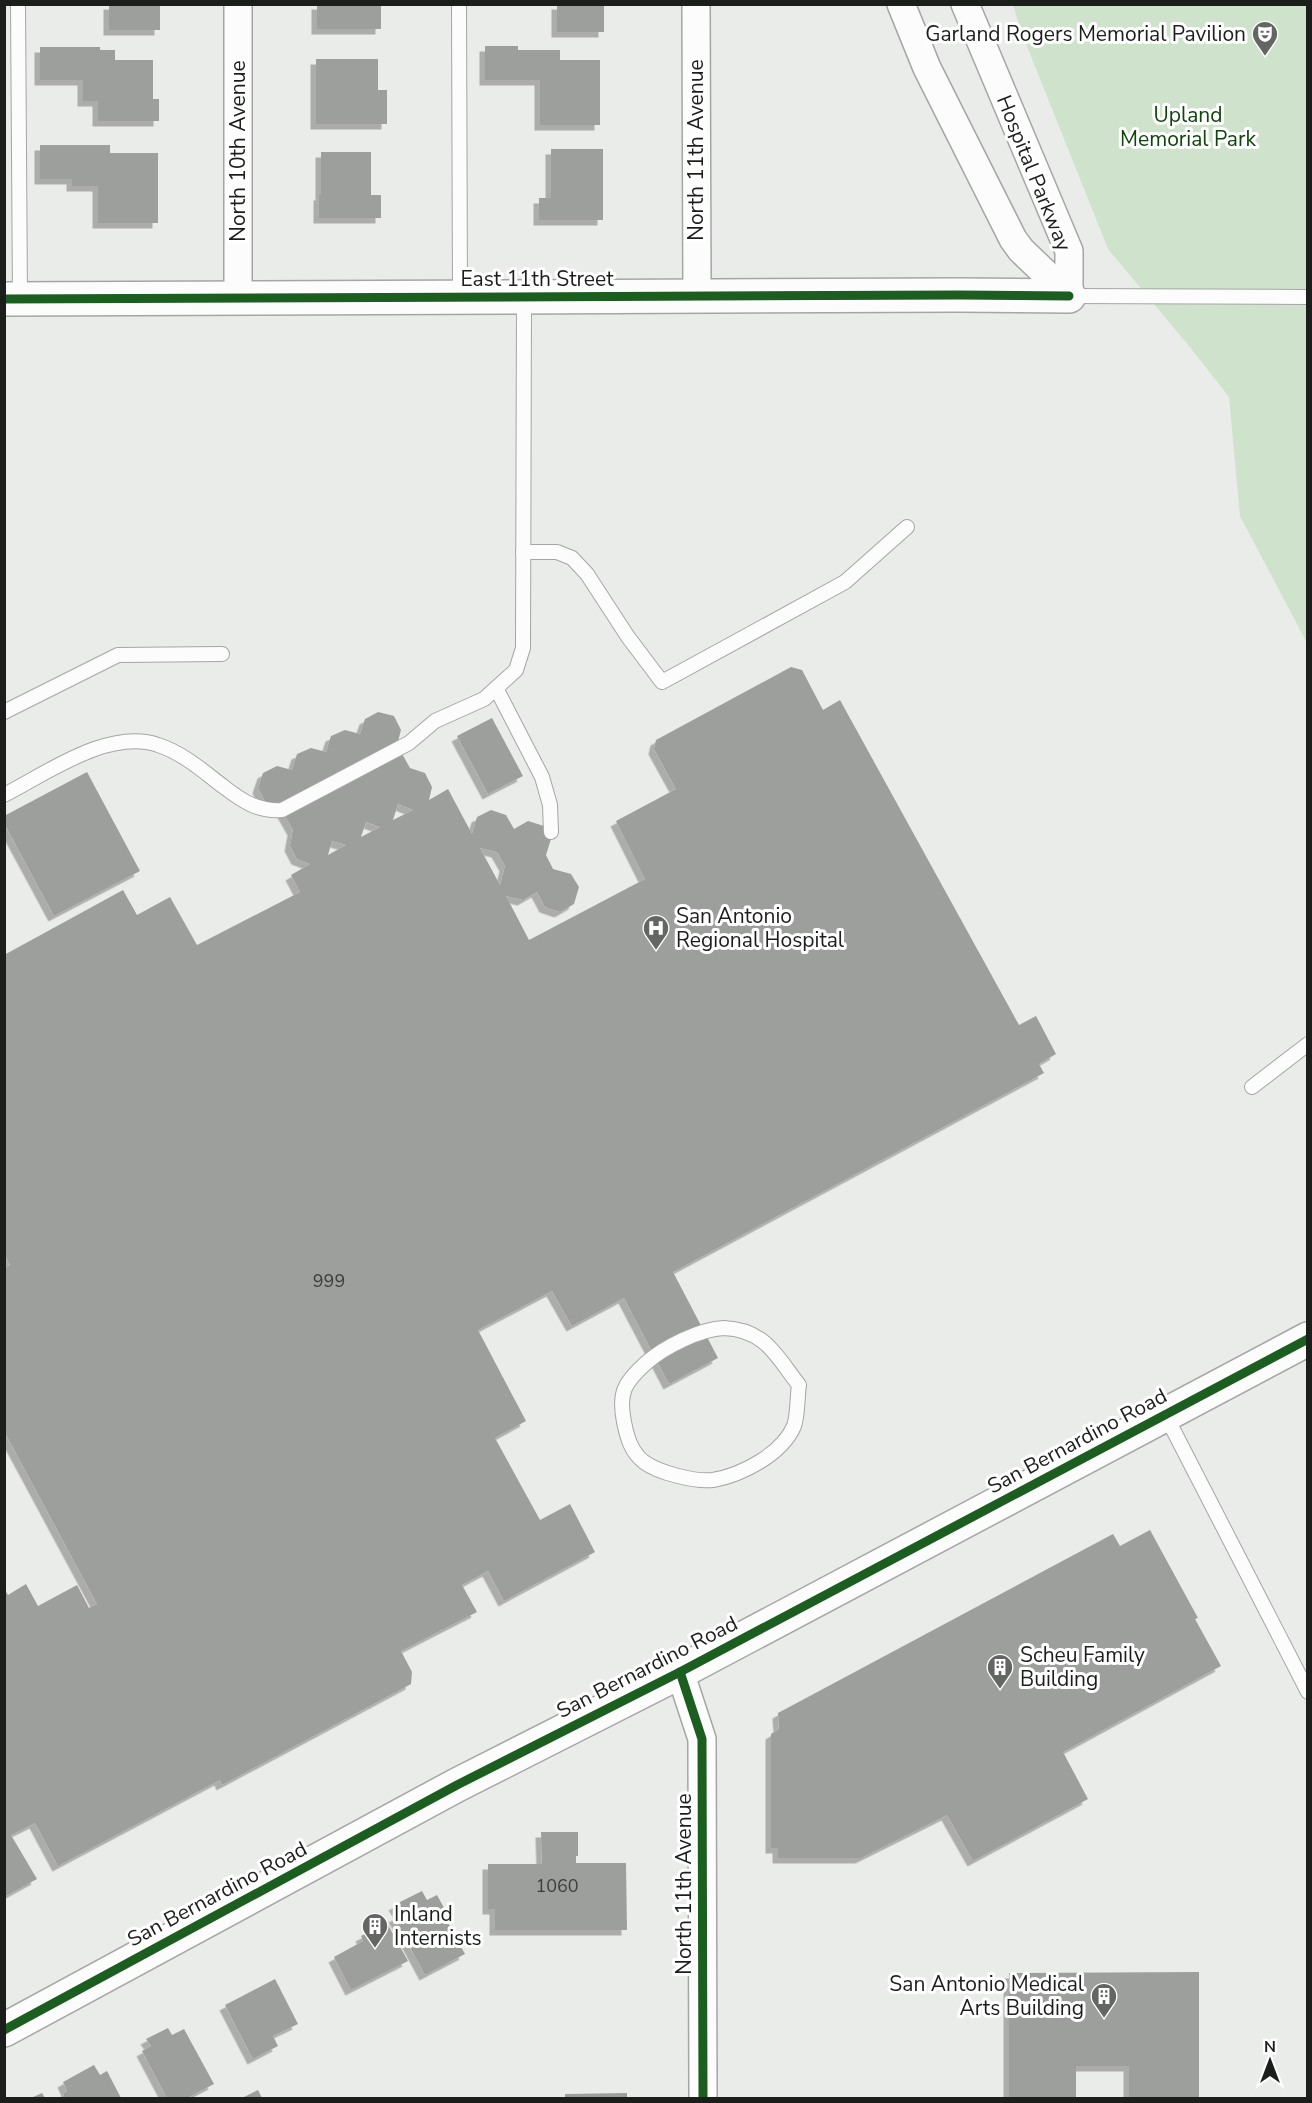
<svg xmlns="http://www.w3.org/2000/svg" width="1312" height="2103" font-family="'Nunito Sans',sans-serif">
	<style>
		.green { fill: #cfe3cc }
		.building { fill: #9d9f9d; fill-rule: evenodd; filter: url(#shadow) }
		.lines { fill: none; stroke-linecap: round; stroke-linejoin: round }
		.lane-casing { stroke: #a4a6a4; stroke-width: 16 }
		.street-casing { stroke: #a4a6a4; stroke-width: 30 }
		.secondary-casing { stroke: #a4a6a4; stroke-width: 36 }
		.lane { stroke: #fcfcfc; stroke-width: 14 }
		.street { stroke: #fcfcfc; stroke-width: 27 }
		.secondary { stroke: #fcfcfc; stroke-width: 33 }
		.cycleway-casing { stroke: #fff; stroke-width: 13 }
		.cycleway { stroke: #1b5e20; stroke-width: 9 }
		.labels { text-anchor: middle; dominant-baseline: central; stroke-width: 6; stroke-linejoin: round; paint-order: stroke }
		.number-label { font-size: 18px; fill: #3c3e3c }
		.poi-label { font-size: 21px; fill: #1c1e1c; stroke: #fff; text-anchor: start }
		.park-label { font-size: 21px; fill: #0f440b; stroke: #fff }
		.street-label { font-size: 21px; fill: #1c1e1c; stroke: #fff }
	</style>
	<defs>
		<filter id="shadow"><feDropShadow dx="-5.5" dy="5.5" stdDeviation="0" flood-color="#0004"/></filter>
	</defs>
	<rect width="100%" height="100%" fill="#eaece9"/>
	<path class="green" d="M1013,5H1307V643L1240,516L1229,397L1189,346L1108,249L1022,34Z"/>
	<g class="building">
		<rect x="109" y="4" width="51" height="26"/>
		<rect x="317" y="4" width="64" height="25"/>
		<rect x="557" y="4" width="47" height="28"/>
		<path d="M485,46H518V50H560V60H600V125H540V80H485Z"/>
		<path d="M40,47H100V50H115V60H153V99H159V121H98V101H83V80H40Z"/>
		<path d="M316,59H378V90H387V124H316Z"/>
		<path d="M40,145H110V153H158V223H98V186H72V179H40Z"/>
		<path d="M551,149H603V220H539V198H551Z"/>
		<path d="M321,152H371V195H381V218H319V195H321Z"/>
		<path d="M791,667L802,670L823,710L840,700L1019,1025L1036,1016L1056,1054L1039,1064L1044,1073L673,1272L718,1358L669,1384L624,1298L572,1326L552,1291L478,1330L526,1421L495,1438L540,1520L570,1504L595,1552L504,1601L488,1571L462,1585L477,1612L401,1651L412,1672L411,1684L222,1785L220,1780L58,1866L35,1823L11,1835L37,1879L4,1897V1588L8,1595L26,1584L38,1606L77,1585L89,1608L97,1604L4,1431V1268L10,1265L4,1254V955L123,890L137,915L170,897L197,945L300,892L291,875L310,864L297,859L290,846L293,830L280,807L266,803L258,788L263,773L277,766L292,770L297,754L311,748L326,752L331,736L345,730L360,734L365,719L378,712L394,716L401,730L397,745L410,768L425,773L432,787L429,800L448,789L472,834L477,817L491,810L506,815L514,829L528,821L544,826L551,839L546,855L553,869L571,874L579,887L574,904L560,912L545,907L537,892L523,900L506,896L529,940L645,879L616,821L676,789L654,749L656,740ZM398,804L413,810L393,820ZM366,822L380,827L361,837ZM332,841L346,845L328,855ZM480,848L497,852L505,866L500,885Z"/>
		<path d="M492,718L523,776L488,794L457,736Z"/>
		<path d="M87,772L140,871L54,916L4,823V816Z"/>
		<path d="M1150,1530L1198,1618L1195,1619L1221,1666L1063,1752L1088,1799L973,1861L947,1815L861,1858H778V1848H771V1734L779,1729L778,1713L1113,1534L1120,1546Z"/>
		<path d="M541,1832H578V1856H576V1863H626L627,1930H495V1909H488V1864H542Z"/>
		<path d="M422,1891L427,1900L437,1895L449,1917L446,1919L465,1954L425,1975L394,1917L400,1914L394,1905Z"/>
		<path d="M387,1923L408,1961L351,1990L334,1957L363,1941L361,1936Z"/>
		<path d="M1199,1972V2098H1129V2066H1076V2098H1009V1973Z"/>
		<path d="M275,1979L298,2024L273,2036L278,2046L253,2059L225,2005Z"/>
		<path d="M168,2028L172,2035L184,2029L214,2084L187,2098H167L142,2051L151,2046L146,2039Z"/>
		<path d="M94,2065L100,2075L107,2071L121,2098H65L63,2094L67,2091L63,2082Z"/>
		<path d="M258,2090L262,2098H242Z"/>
		<path d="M42,2093L45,2098H31Z"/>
		<path d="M627,2093V2098H565V2094Z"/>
	</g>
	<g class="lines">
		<g class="lane-casing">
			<g id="lane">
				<path d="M18,4L20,299"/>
				<path d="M459,4L460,297"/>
				<path d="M1069,296L1308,297"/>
				<path d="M523,552H557L572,558L587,574L628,637L662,682L845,582L907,527"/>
				<path d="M496,688L542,777L550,805L551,832"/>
				<path d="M4,712L118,655L222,654"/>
				<path d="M4,795C47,773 109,728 158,745C183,753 203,771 224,787C242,801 259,812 282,810L409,743L435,721L484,699L516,670L523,648L524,297"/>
				<path d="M1252,1087L1308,1044"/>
				<path d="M724,1328C766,1330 776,1356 799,1385C797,1398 798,1415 794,1426C782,1454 742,1475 713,1480C695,1482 659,1473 644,1462C631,1452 627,1437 624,1422C618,1392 625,1382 646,1363C664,1347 700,1329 724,1328Z"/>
				<path d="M1165,1414L1308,1692"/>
			</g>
		</g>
		<g class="street-casing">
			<g id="street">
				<path d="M238,4V298"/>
				<path d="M696,4L697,296"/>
				<path d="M901,4L927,68L1013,239L1021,250L1069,296"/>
				<path d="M965,4L1069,251V296"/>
				<path d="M680,1672L702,1739L703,2098"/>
			</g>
		</g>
		<g class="secondary-casing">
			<g id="secondary">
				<path d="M4,299L959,295L1069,296"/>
				<path d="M4,2030L457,1785L680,1672L1308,1339"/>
			</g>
		</g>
		<use href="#lane" class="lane"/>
		<use href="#street" class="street"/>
		<use href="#secondary" class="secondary"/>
		<g class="cycleway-casing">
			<g id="cycleway">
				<path d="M4,299L959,295L1069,296"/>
				<path d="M680,1672L702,1739L703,2098"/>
				<path d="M4,2030L457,1785L680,1672L1308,1339"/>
			</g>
		</g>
		<use href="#cycleway" class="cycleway"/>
	</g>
	<defs>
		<g id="theatre-pin" transform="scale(1.35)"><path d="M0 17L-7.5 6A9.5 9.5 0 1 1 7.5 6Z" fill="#646664" stroke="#fff"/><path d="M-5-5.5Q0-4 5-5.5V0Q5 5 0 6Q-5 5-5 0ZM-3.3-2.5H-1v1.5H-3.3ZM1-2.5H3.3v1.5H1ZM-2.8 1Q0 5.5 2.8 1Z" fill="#fff"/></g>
		<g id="hospital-pin" transform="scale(1.35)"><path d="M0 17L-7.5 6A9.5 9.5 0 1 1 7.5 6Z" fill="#646664" stroke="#fff"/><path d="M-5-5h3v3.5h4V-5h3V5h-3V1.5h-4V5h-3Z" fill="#fff"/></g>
		<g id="building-pin" transform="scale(1.35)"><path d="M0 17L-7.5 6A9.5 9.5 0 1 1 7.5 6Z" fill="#646664" stroke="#fff"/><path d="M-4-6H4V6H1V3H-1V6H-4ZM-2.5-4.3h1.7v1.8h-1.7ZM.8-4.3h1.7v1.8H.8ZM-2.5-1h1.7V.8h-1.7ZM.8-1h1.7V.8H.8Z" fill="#fff"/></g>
	</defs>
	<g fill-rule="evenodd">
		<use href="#theatre-pin" x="1265" y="34"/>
		<use href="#hospital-pin" x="656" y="928"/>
		<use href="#building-pin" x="1000" y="1667"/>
		<use href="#building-pin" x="375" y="1926"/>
		<use href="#building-pin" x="1104" y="1996"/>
	</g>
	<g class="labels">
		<g class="number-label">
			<text x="329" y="1281">999</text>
			<text x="557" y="1886">1060</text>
		</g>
		<g class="poi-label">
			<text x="1246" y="34" text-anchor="end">Garland Rogers Memorial Pavilion</text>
			<text x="676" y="916">San Antonio<tspan x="676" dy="24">Regional Hospital</tspan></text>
			<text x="1020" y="1655">Scheu Family<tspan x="1020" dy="24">Building</tspan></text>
			<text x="394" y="1914">Inland<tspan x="394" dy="24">Internists</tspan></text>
			<text x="1084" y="1984" text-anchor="end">San Antonio Medical<tspan x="1084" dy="24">Arts Building</tspan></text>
		</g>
		<g class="park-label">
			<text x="1188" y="115">Upland<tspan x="1188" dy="24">Memorial Park</tspan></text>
		</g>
		<g class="street-label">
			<text transform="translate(696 150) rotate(-90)">North 11th Avenue</text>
			<text transform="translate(238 151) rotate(-90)">North 10th Avenue</text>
			<text transform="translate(1034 173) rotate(68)">Hospital Parkway</text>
			<text x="537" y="279">East 11th Street</text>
			<text transform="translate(1077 1441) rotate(-28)">San Bernardino Road</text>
			<text transform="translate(647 1667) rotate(-27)">San Bernardino Road</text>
			<text transform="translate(684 1884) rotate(-90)">North 11th Avenue</text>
			<text transform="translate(217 1894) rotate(-28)">San Bernardino Road</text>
		</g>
	</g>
	<rect width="1312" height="2103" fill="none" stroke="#1c1e1c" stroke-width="12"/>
	<g transform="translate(1270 2061)" stroke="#ffffff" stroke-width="4.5" paint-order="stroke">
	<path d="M0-4.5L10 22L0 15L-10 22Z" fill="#1c1e1c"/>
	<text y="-9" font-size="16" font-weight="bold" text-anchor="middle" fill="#1c1e1c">N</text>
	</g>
</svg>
